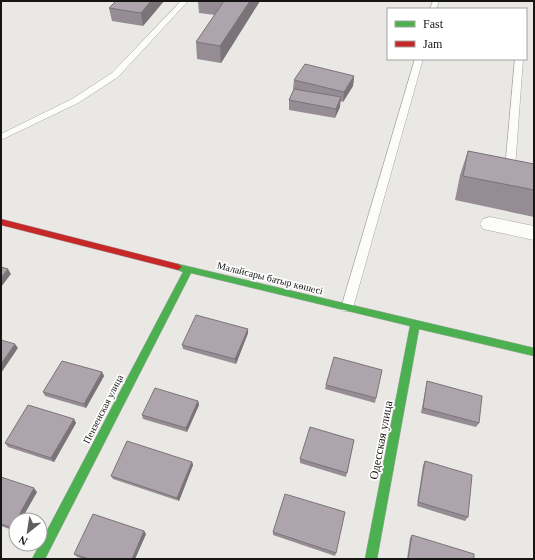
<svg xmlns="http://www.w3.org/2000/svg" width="535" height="560" font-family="Georgia,serif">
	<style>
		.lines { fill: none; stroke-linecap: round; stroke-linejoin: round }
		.lane-casing { stroke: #a9a7a5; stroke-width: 1 }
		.street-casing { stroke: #a9a7a5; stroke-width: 1 }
		.fast-casing { stroke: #a9a7a5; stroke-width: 1 }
		.jam-casing { stroke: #a9a7a5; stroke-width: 1 }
		.lane { fill: #fcfcfb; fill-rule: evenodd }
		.street { fill: #fcfcfb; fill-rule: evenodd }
		.fast { fill: #4caf50; fill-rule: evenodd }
		.jam { fill: #c62828; fill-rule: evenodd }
		.wall { fill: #968d94 }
		.shaded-wall { fill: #7a7378 }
		.building { fill: #aea4ac; stroke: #7a7378 }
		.labels { text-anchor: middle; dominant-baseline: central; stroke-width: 3.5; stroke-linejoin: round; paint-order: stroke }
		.street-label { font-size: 10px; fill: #161513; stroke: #fff }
		.near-street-label { font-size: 12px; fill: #161513; stroke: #fff }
	</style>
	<rect width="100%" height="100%" fill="#eae8e5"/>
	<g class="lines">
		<g class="lane-casing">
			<g id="lane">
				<path d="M181,1H188L118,77L78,103L1,140V134L72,99L112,73Z"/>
				<path d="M433,1H439L436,9H430Z"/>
				<path d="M415,59H423L353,308L351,311H343L341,308Z"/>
				<path d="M515,59H523L515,168L534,172V178L507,172L505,170Z"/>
			</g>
		</g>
		<g class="street-casing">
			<path id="street" d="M490,217L534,226V240L483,229L480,224L483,219Z"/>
		</g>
		<g class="fast-casing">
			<path id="fast" d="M178,264L534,348V356L419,329L377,559H365L410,326L191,273L45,559H32L183,272L175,269L174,267Z"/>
		</g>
		<g class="jam-casing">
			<path id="jam" d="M1,219L178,264L182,267L178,270L1,225Z"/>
		</g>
		<use href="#lane" class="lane"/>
		<use href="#street" class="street"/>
		<use href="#fast" class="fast"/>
		<use href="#jam" class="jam"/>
	</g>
	<g class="wall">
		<path d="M164,1L143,26L112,21L109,8Z"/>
		<path d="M198,1H260L221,63L197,59L196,42L215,15L199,13Z"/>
		<path d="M354,76L353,86L343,102L340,101V107L335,118L289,110V100L294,90L293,89L294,80Z"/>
		<path d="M468,151L534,164V217L455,200L460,175Z"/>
		<path d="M248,329V333L236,364L183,349L182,345Z"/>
		<path d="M102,372L104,376L86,408L45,396L43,392Z"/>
		<path d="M427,381L479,423L476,427L421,413L426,386Z"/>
		<path d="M326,385L376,398L375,403L325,389Z"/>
		<path d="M198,401L199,405L187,432L143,419L142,415Z"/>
		<path d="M74,419L76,423L54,462L8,447L5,443Z"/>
		<path d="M354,440L346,477L300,463V459Z"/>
		<path d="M425,461L468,517L465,521L417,506L423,465Z"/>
		<path d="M192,462L193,465L179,501L113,479L111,476Z"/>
		<path d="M1,477L37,492L21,520H16L15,531L1,526Z"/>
		<path d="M144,531L146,534L135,559H84L77,557L74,554Z"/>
		<path d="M273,532L336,553L335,556L273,535Z"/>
		<path d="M412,535L474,559H407L410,538Z"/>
	</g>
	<g class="shaded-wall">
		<path d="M151,1H164L143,26L141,13Z"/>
		<path d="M250,1H260L221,63L220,46Z"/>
		<path d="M354,76L353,86L343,102L344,92Z"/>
		<path d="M341,97L340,107L335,118L336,109Z"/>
		<path d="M8,269L11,274L1,287V278Z"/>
		<path d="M248,329V333L236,364L235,359Z"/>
		<path d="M15,344L18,348L1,373V364Z"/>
		<path d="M102,372L104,376L86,408L84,404Z"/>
		<path d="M198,401L199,405L187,432L186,428Z"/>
		<path d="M74,419L76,423L54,462L51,458Z"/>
		<path d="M192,462L193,465L179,501L177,498Z"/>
		<path d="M34,488L37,492L21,520H16Z"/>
		<path d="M16,521V530L15,531L12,528Z"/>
		<path d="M144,531L146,534L135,559H132Z"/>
	</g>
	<g class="building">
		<path d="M116,1H151L141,13L109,8Z"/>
		<path d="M224,1H250L220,46L196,42Z"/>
		<path d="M305,64L354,76L344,92L294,80Z"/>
		<path d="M294,89L341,97L336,109L289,100Z"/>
		<path d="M468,151L534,164V190L463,176Z"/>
		<path d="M1,267L8,269L1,278Z"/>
		<path d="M196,315L248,329L235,359L182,345Z"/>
		<path d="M1,340L15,344L1,364Z"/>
		<path d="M334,357L382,370L376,398L326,385Z"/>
		<path d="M62,361L102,372L84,404L43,392Z"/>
		<path d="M427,381L482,396L479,423L423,408Z"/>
		<path d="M155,388L198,401L186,428L142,415Z"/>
		<path d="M28,405L74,419L51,458L5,443Z"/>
		<path d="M310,427L354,440L347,473L300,459Z"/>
		<path d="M127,441L192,462L177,498L111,476Z"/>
		<path d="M425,461L472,475L468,517L418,502Z"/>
		<path d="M1,477L34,488L12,528L1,524Z"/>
		<path d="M285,494L345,512L336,553L273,532Z"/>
		<path d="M93,514L144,531L132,559H89L74,554Z"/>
		<path d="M412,535L474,554V559H408Z"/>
	</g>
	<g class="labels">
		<g class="street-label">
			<text transform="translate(270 278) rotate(14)">Малайсары батыр көшесі</text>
			<text transform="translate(103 409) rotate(-63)">Пензенская улица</text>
		</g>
		<g class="near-street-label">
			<text transform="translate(381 440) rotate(-79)">Одесская улица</text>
		</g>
	</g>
	<rect width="535" height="560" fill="none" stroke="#161513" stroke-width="4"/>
	<rect x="387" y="8" width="140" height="52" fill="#ffffff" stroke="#a2a1a1"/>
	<rect x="395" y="21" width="20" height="6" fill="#4caf50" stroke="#a2a1a1"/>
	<text x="423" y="28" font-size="12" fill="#161513">Fast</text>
	<rect x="395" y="41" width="20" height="6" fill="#c62828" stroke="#a2a1a1"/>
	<text x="423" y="48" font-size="12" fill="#161513">Jam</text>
	<g transform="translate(28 532) rotate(210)"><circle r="19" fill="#ffffff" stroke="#a2a1a1"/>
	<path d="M0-3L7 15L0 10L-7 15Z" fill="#605f5c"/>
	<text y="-6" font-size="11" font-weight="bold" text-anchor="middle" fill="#161513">N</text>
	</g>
</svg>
